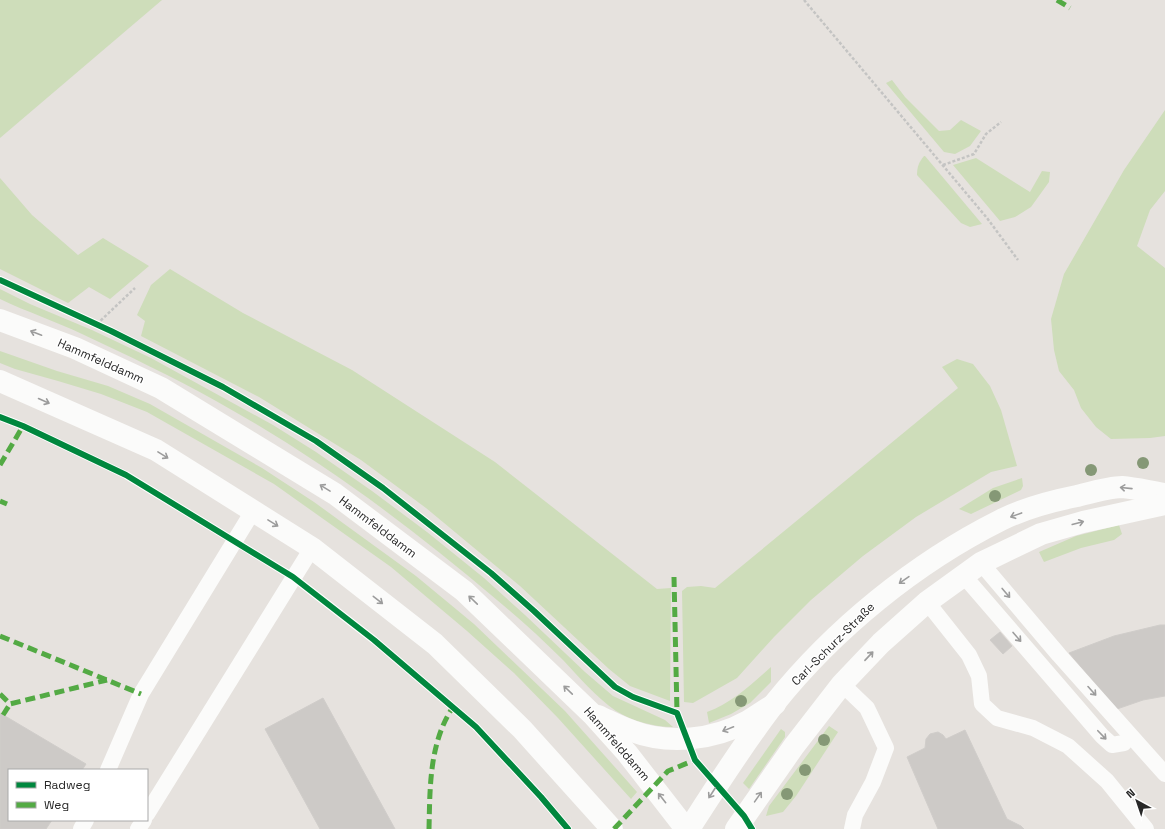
<svg xmlns="http://www.w3.org/2000/svg" width="1165" height="829" font-family="'Space Grotesk',sans-serif">
	<style>
		.green { fill: #ceddba }
		.building { fill: #cdcac7; stroke: #d0cdca }
		.lines { fill: none; stroke-linecap: round; stroke-linejoin: round }
		.path { stroke: #c4c4c3; stroke-width: 2.5; stroke-dasharray: 3 2; stroke-linecap: butt }
		.lane { stroke: #fbfbfa; stroke-width: 16 }
		.street { stroke: #fbfbfa; stroke-width: 22 }
		.secondary { stroke: #fbfbfa; stroke-width: 22 }
		.quiet { stroke: #53aa44; stroke-width: 5; stroke-dasharray: 10 5; stroke-linecap: butt }
		.cycleway-casing { stroke: #fff; stroke-width: 8 }
		.cycleway { stroke: #00873e; stroke-width: 6 }
		.tree { fill: #859876 }
		.oneway { stroke: #9c9c9c }
		.labels { text-anchor: middle; dominant-baseline: central; stroke-width: 3; stroke-linejoin: round; paint-order: stroke }
		.street-label { font-size: 12px; fill: #282828; stroke: #fff }
	</style>
	<rect width="100%" height="100%" fill="#e6e2de"/>
	<g class="green">
		<path d="M0,0H162L0,138Z"/>
		<path d="M892,80L905,97L939,131L950,130L961,120L981,131L970,146L955,154L944,152L886,83Z"/>
		<path d="M1165,110V191L1150,210L1137,246L1165,268V436L1150,438L1111,439L1096,427L1081,408L1074,390L1059,371L1054,350L1051,319L1064,274L1124,170Z"/>
		<path d="M924,156H925L982,224L970,227L961,223L917,175C917,167 919,162 924,156Z"/>
		<path d="M976,158L1030,192L1042,171L1050,172L1049,182L1031,207L1015,217L1000,221L953,165Z"/>
		<path d="M0,178L32,215L78,255L103,238L149,266L110,299L89,287L68,303L0,269Z"/>
		<path d="M170,269L243,313L352,370L495,462L657,589L671,588L670,701L630,686L609,669L520,586L426,508L361,460L259,397L141,336L145,321L137,315L151,285Z"/>
		<path d="M0,289L30,304L92,330L151,358L273,425L316,452L372,491L427,532L484,578L525,615L585,672L613,696L665,720L673,727C654,727 632,721 616,711C596,697 579,677 563,660C542,639 520,619 497,600C409,525 317,457 216,401C173,377 127,355 82,334C55,321 27,312 0,299Z"/>
		<path d="M0,351L57,371L108,386L150,404L262,468L314,502L416,576L474,624L565,711L637,792L631,799L558,718L514,673L467,631L391,567L274,484L147,412L101,394L58,381L15,369L0,363Z"/>
		<path d="M957,359L973,364L990,386L1001,410L1017,466L991,472L916,517L863,556L811,600L774,637L737,678L693,703L684,702L682,591L687,587L701,586L715,588L958,388L942,367Z"/>
		<path d="M1022,478L1023,486L1021,490L971,514L959,509L993,488Z"/>
		<path d="M1119,525L1122,534L1114,540L1081,548L1044,562L1039,552L1076,536Z"/>
		<path d="M771,667V682L750,703L731,714L709,723L707,712C732,703 751,685 771,667Z"/>
		<path d="M829,726L838,732L796,796L783,812L766,816L769,806Z"/>
		<path d="M781,729L785,732V737L749,789L743,783Z"/>
	</g>
	<g class="building">
		<path d="M1160,625H1165V696L1143,700L1117,709L1069,653L1114,636Z"/>
		<path d="M1000,632L1012,646L1003,654L990,640Z"/>
		<path d="M323,698L395,829H320L265,729Z"/>
		<path d="M0,713L86,764L82,770H9V820H52L46,829H0Z"/>
		<path d="M965,730L1007,819L1021,826L1024,829H938L907,757L925,748L926,739L930,734L938,732L943,735L946,739Z"/>
	</g>
	<g class="lines">
		<g class="path">
			<path d="M804,0L987,218L1018,260"/>
			<path d="M943,165L974,154L986,134L1001,122"/>
			<path d="M97,324L135,288"/>
		</g>
		<g class="lane">
			<path d="M981,563L1059,655L1165,774"/>
			<path d="M964,576L1102,736L1112,745L1124,743"/>
			<path d="M927,602L969,655L979,676L982,704L997,718L1033,728L1068,746L1107,781L1146,829"/>
			<path d="M842,684L867,708L886,748L873,782L855,815L852,829"/>
			<path d="M108,770L141,694L253,511"/>
			<path d="M147,814L312,548"/>
			<path d="M81,829L86,820"/>
			<path d="M138,829L144,820"/>
		</g>
		<g class="street">
			<path d="M689,829C716,787 743,744 774,704C834,629 915,563 1001,520C1023,509 1052,501 1077,496C1089,493 1110,487 1122,487C1136,488 1151,492 1165,494"/>
			<path d="M736,829L794,746L842,684L881,643L927,602L981,563L1041,534L1083,522L1165,504"/>
		</g>
		<g class="secondary">
			<path d="M0,320L75,348L161,388L335,494L464,591L592,714L627,753L686,829"/>
			<path d="M0,381L156,450L312,548L435,644L522,729L612,829"/>
			<path d="M598,716C609,721 620,727 632,731C669,745 714,740 748,721C757,716 766,709 775,704"/>
		</g>
		<g class="quiet">
			<path d="M1057,0L1070,8"/>
			<path d="M0,465L23,426"/>
			<path d="M0,501L7,504"/>
			<path d="M674,577L677,713"/>
			<path d="M0,636L141,694"/>
			<path d="M0,694L10,704L107,680"/>
			<path d="M3,715L10,704"/>
			<path d="M429,829C430,788 429,743 453,707"/>
			<path d="M614,829L668,771L695,760"/>
		</g>
		<g class="cycleway-casing">
			<g id="cycleway">
				<path d="M0,280L111,331L223,387L316,441L383,488L491,573L534,611L615,687L633,697L677,713L695,760L744,816L752,829"/>
				<path d="M0,417L23,426L126,475L293,577L374,640L476,727L541,797L568,829"/>
			</g>
		</g>
		<use href="#cycleway" class="cycleway"/>
	</g>
	<g class="tree">
		<circle cx="1143" cy="463" r="6"/>
		<circle cx="1091" cy="470" r="6"/>
		<circle cx="995" cy="496" r="6"/>
		<circle cx="741" cy="701" r="6"/>
		<circle cx="824" cy="740" r="6"/>
		<circle cx="805" cy="770" r="6"/>
		<circle cx="787" cy="794" r="6"/>
	</g>
	<defs><path id="oneway-shaft" d="M-6 0H5M1.5-3L5.5 0L1.5 3" fill="none" stroke-width="1.6" stroke-linecap="round" stroke-linejoin="round"/></defs>
	<g class="oneway">
		<use href="#oneway-shaft" transform="translate(36 333) rotate(-159)"/>
		<use href="#oneway-shaft" transform="translate(44 401) rotate(24)"/>
		<use href="#oneway-shaft" transform="translate(163 455) rotate(32)"/>
		<use href="#oneway-shaft" transform="translate(325 488) rotate(-148)"/>
		<use href="#oneway-shaft" transform="translate(1126 488) rotate(-174)"/>
		<use href="#oneway-shaft" transform="translate(1016 515) rotate(160)"/>
		<use href="#oneway-shaft" transform="translate(273 523) rotate(32)"/>
		<use href="#oneway-shaft" transform="translate(1078 523) rotate(-15)"/>
		<use href="#oneway-shaft" transform="translate(904 580) rotate(145)"/>
		<use href="#oneway-shaft" transform="translate(1006 593) rotate(50)"/>
		<use href="#oneway-shaft" transform="translate(378 600) rotate(38)"/>
		<use href="#oneway-shaft" transform="translate(473 600) rotate(-136)"/>
		<use href="#oneway-shaft" transform="translate(1017 637) rotate(49)"/>
		<use href="#oneway-shaft" transform="translate(869 656) rotate(-47)"/>
		<use href="#oneway-shaft" transform="translate(568 690) rotate(-136)"/>
		<use href="#oneway-shaft" transform="translate(1092 691) rotate(48)"/>
		<use href="#oneway-shaft" transform="translate(728 729) rotate(158)"/>
		<use href="#oneway-shaft" transform="translate(1102 735) rotate(46)"/>
		<use href="#oneway-shaft" transform="translate(712 793) rotate(123)"/>
		<use href="#oneway-shaft" transform="translate(758 797) rotate(-55)"/>
		<use href="#oneway-shaft" transform="translate(662 798) rotate(-128)"/>
	</g>
	<g class="labels">
		<g class="street-label">
			<text transform="translate(101 361) rotate(24)">Hammfelddamm</text>
			<text transform="translate(378 527) rotate(37)">Hammfelddamm</text>
			<text transform="translate(833 644) rotate(-45)">Carl-Schurz-Straße</text>
			<text transform="translate(617 744) rotate(49)">Hammfelddamm</text>
		</g>
	</g>
	<rect x="8" y="769" width="140" height="52" fill="#ffffff" stroke="#a9a9a9"/>
	<rect x="16" y="782" width="20" height="6" fill="#00873e" stroke="#a9a9a9"/>
	<text x="44" y="789" font-size="12" fill="#282828">Radweg</text>
	<rect x="16" y="802" width="20" height="6" fill="#53aa44" stroke="#a9a9a9"/>
	<text x="44" y="809" font-size="12" fill="#282828">Weg</text>
	<g transform="translate(1137 801) rotate(320)" stroke="#ffffff" stroke-width="3" paint-order="stroke">
	<path d="M0-3L7 15L0 10L-7 15Z" fill="#282828"/>
	<text y="-6" font-size="11" font-weight="bold" text-anchor="middle" fill="#282828">N</text>
	</g>
</svg>
